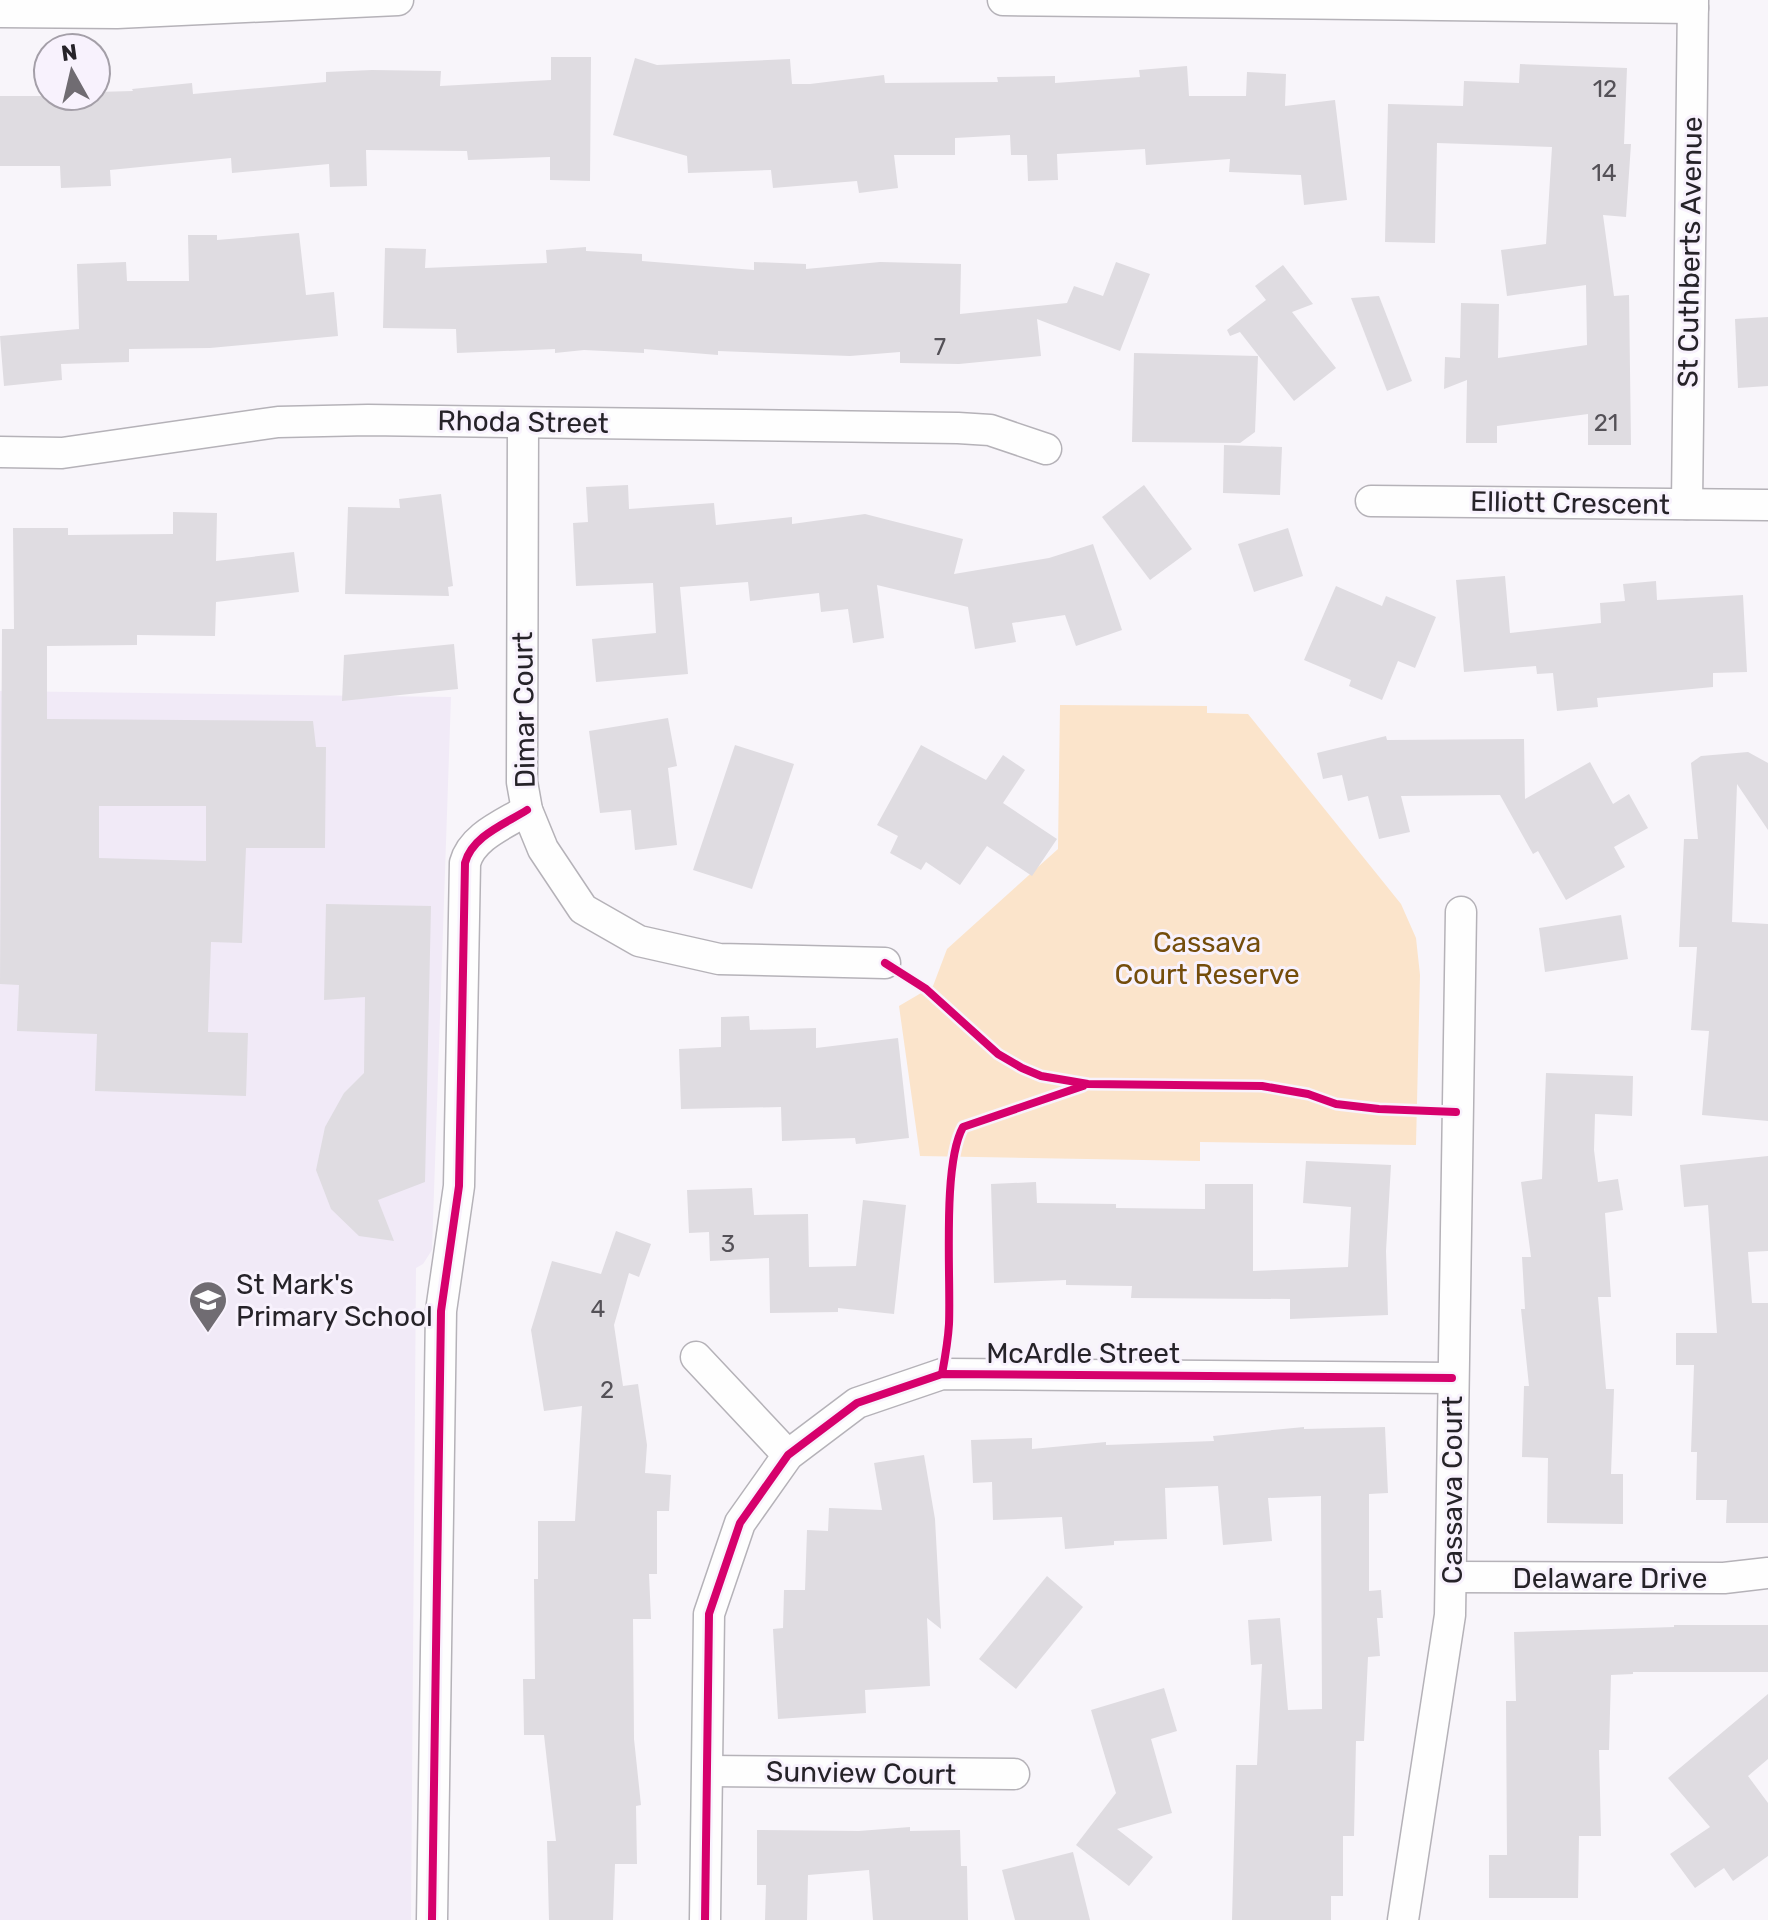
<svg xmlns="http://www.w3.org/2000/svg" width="1768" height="1920" font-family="Rubik,sans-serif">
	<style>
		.built { fill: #f1eaf7 }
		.green { fill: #fbe4cb }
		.building { fill: #dfdce1; fill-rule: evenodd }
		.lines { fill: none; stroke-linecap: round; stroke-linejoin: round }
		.street-casing { stroke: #b5b2b8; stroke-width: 33 }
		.street { stroke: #fefefe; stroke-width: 30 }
		.cycleway-casing { stroke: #f8f2fd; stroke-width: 13 }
		.cycleway { stroke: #d6006c; stroke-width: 8 }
		.labels { text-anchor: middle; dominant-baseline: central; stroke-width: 6; stroke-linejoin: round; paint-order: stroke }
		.number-label { font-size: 24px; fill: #545157 }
		.street-label { font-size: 28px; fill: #262329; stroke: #f8f2fd }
		.park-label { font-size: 28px; fill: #744d0b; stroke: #f8f2fd }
		.poi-label { font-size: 28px; fill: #262329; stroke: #f8f2fd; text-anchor: start }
	</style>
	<rect width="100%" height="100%" fill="#f8f5fa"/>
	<path class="built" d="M0,691L451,697L432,1250L423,1264L416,1268L411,1920H0Z"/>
	<path class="green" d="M1060,705L1207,706V713L1248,714L1401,904L1416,938L1420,975L1416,1145L1200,1142V1161L920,1156L899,1006L933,986L947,949L1058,849Z"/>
	<g class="building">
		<path d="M551,57H591L590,181L550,180V157L468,160L467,151L366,150L367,186L330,187L329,164L232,173L231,158L110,170L111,186L61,188L60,166H0V96H96V92L133,91L132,89L192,83L193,94L326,82V72L372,70L441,71L440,86L551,80Z"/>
		<path d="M635,58L657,65L790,59L792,84H810L884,75L885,83L998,82L997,77L1055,76V83L1140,77L1139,70L1187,66L1189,96H1246L1247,72L1286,74L1285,106L1335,100L1347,200L1304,205L1301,175L1229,172L1230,159L1146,165L1145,149L1057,154L1058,180L1028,181L1027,155H1011L1010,135L955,138V155H894L898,188L859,193L857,181L773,188L771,170L688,173L687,156L613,135Z"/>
		<path d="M1520,64L1627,68L1624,144H1631L1626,217L1603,215L1614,296L1629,295L1631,445H1588V414L1497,426V443H1466L1467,380L1444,389L1445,357L1460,358L1461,303L1499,304L1498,358L1587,345L1586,285L1507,296L1501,250L1546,244L1552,147L1437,143L1435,243L1385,242L1388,104L1463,106L1464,81L1519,83Z"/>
		<path d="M299,233L306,295L334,292L338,336L210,348L129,349V362L61,364L62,380L4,386L0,336L79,329L77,264L126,262L127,281H189L188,235H217V240Z"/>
		<path d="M586,247V251L642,254V261L754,270V262L806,264V269L880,262L961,264L960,314L1067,303L1074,286L1103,296L1116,262L1150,274L1120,351L1037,319L1041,356L959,364L900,363V352L850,356L718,351V355L644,349V353L584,350L555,353V349L457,353L456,329L383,328L385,248L426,249L425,268L547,263L546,250Z"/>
		<path d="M1283,265L1313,304L1292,312L1336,368L1294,401L1240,332L1230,336L1227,330L1266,300L1255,286Z"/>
		<path d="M1379,296L1412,381L1387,391L1351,298Z"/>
		<path d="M1768,317V386L1738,388L1735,319Z"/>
		<path d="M1134,353L1258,356L1255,432L1240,443L1132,442Z"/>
		<path d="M1224,445L1282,447L1280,495L1223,493Z"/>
		<path d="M628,485L629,509L714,503L716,525L792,517V524L865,514L963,539L954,574L1049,558L1093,544L1122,630L1076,646L1065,615L1012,623L1016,642L975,649L968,607L877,585L884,638L853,643L848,609L821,612L819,593L750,601L748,582L680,587L688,674L596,682L592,639L656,633L653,583L576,586L573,523L588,522L586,487Z"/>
		<path d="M1144,485L1192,549L1150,580L1102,517Z"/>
		<path d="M441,494L453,586L448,587L449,596L345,594L348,507L400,508L399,499Z"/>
		<path d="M173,512L217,513L216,561L294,552L299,592L216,602L215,636L137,635V645L47,646V719L313,721L316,747H326L325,848H246L242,943L211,942L208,1032L248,1033L246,1096L95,1091L97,1034L17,1031L19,985L0,984L2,629H14L13,528H68V535L173,534ZM99,806H206V861L99,858Z"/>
		<path d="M1288,528L1303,576L1254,592L1238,544Z"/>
		<path d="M1505,576L1510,633L1601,623L1600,603L1625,601L1623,584L1656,581L1657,600L1743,595L1747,672L1713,673V687L1597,698L1598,707L1557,711L1553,673L1537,674L1536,666L1464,672L1456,580Z"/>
		<path d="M1336,586L1382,606L1386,596L1436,617L1415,668L1398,661L1382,700L1349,686L1351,680L1304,660Z"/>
		<path d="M454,644L458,689L342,701L344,655Z"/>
		<path d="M668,718L677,766L668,768L677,845L635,850L631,810L600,813L589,731Z"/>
		<path d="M1386,736L1387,740L1524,739L1525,799L1590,762L1613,804L1629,794L1648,828L1614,847L1625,867L1566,900L1538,851L1533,854L1500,795L1401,796L1410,832L1379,839L1368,796L1348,801L1342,775L1323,779L1317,753Z"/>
		<path d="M735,745L794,764L752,889L693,870Z"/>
		<path d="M921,745L986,780L1003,755L1025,770L1003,803L1057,839L1032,876L987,846L960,885L926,862L921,870L890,853L898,836L877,825Z"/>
		<path d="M1748,752L1768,763V830L1737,784L1732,922L1768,924V1121L1702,1115L1709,1031L1691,1030L1697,947H1679L1684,839H1698L1691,763L1701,756Z"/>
		<path d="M326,904L431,906L425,1182L378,1200L394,1241L359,1236L331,1209L316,1170L325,1127L344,1093L364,1073L365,997L324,1000Z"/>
		<path d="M1621,915L1628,959L1545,972L1539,928Z"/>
		<path d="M749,1016L750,1030L816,1028V1048L898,1038L909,1138L856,1144L855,1138L782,1141L781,1107L681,1109L679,1049L721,1047V1017Z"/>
		<path d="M1546,1073L1633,1076L1632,1116L1595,1114L1594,1150L1598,1182L1618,1179L1623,1210L1605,1213L1611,1297H1598L1606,1389H1614L1611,1474H1623V1524L1547,1523L1548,1458L1522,1457L1524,1386H1529L1521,1309H1525L1522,1257H1531L1521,1182L1542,1179Z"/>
		<path d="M1768,1156V1251L1748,1252L1752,1303H1768V1523H1726L1727,1500H1696L1697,1452H1691L1694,1365H1676V1333H1717L1708,1205L1684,1207L1680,1165Z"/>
		<path d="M1306,1161L1391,1165L1386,1251L1388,1315L1290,1319V1299L1131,1298L1132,1286L1066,1285V1280L994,1283L991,1184L1036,1182L1037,1203L1116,1204V1208L1205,1209V1184H1253V1271L1348,1267L1351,1207L1303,1203Z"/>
		<path d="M752,1188L754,1215L808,1214L809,1267L856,1266L863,1200L906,1205L894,1314L838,1308V1312L770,1313L769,1258L710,1261L709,1232L689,1233L687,1190Z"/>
		<path d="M616,1231L651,1244L639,1277L629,1273L614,1325L623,1386L638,1384L647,1445L645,1473L671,1475L669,1511H657V1574H649L651,1619H633L634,1739L641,1805L636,1806L637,1864H615L613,1920H549L547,1841H556L544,1735H524L523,1679H535L534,1579H538V1521H575L582,1406L544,1411L531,1330L552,1261L601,1274Z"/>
		<path d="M1304,1427V1429L1385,1427L1388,1493L1369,1494V1591L1381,1590L1383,1618H1377L1380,1656L1368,1657L1364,1741H1356L1354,1836H1343V1896H1331V1920H1232L1236,1765H1257L1262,1664L1251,1665L1248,1620L1280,1618L1288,1710L1322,1709L1321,1496L1268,1498L1272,1541L1223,1545L1218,1486L1165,1488L1167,1539L1114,1541V1545L1065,1549L1062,1517L993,1520L992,1482L973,1483L971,1440L1032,1438V1449L1106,1442V1445L1214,1441L1213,1436Z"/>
		<path d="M924,1455L935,1519L941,1629L927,1618L930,1686L865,1690L866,1713L778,1719L773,1629L783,1628L784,1590H805L807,1530L828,1531L829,1508L882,1510L874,1463Z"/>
		<path d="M1047,1576L1083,1607L1016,1689L979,1659Z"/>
		<path d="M1674,1625H1768V1672H1633V1674L1611,1675L1609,1750H1599L1601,1836H1579L1578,1898H1489V1855H1507L1506,1701H1516L1514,1632L1674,1627Z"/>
		<path d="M1164,1688L1177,1731L1151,1739L1172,1813L1117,1829L1153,1857L1129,1886L1076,1845L1116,1793L1091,1710Z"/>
		<path d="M1768,1694V1759L1748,1776L1768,1803V1856L1733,1881L1724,1868L1695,1888L1670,1854L1710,1827L1668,1778Z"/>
		<path d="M910,1827V1831L960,1830L961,1866H967L968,1920H873L869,1870L808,1875L807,1920H765L766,1885H757V1830L859,1831Z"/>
		<path d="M1073,1852L1090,1920H1015L1002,1870Z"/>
	</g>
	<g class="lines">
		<g class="street-casing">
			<g id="street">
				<path d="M1003,0L1693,8"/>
				<path d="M0,12L117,13L398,0"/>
				<path d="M523,423L522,782L527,810L543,849L583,909L639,941L719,959L885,963"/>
				<path d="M0,452L62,453L278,422L368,420L958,428L990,430L1046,449"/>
				<path d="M1371,501L1768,505"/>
				<path d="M1687,504L1693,0"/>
				<path d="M696,1357L788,1455"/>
				<path d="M1452,1577L1724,1578L1768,1573"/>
				<path d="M708,1771L1014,1774"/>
				<path d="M432,1920L441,1311L459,1186L465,863C472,836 505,824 527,810"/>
				<path d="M705,1920L709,1614L740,1523L788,1455L857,1403L942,1374L1452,1378"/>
				<path d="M1403,1920L1450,1615L1461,912"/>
			</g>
		</g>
		<use href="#street" class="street"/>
		<g class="cycleway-casing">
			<g id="cycleway">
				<path d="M885,963L926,989L998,1054L1022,1068L1041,1076L1088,1084L1262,1086L1308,1094L1336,1104L1379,1109L1456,1112"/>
				<path d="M942,1374C945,1358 948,1341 949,1324C951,1277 942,1165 963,1127L1083,1086"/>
				<path d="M432,1920L441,1311L459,1186L465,863C472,836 505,824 527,810"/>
				<path d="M705,1920L709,1614L740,1523L788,1455L857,1403L942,1374L1452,1378"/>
			</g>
		</g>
		<use href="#cycleway" class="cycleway"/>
	</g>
	<defs>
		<g id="school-pin" transform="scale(2)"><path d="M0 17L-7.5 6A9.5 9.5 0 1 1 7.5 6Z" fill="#706c72" stroke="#f8f2fd"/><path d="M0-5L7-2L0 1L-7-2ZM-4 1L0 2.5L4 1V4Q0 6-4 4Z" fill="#fff"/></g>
	</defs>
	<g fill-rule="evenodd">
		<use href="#school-pin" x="208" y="1300"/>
	</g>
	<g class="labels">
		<g class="number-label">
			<text x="1605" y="89">12</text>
			<text x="1604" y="173">14</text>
			<text x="940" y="347">7</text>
			<text x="1606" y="423">21</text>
			<text x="728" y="1244">3</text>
			<text x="598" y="1309">4</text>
			<text x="607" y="1390">2</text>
		</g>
		<g class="street-label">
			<text transform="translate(1690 252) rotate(-89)">St Cuthberts Avenue</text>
			<text transform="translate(523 422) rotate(1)">Rhoda Street</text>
			<text transform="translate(1570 503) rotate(1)">Elliott Crescent</text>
			<text transform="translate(524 710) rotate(-91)">Dimar Court</text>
			<text x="1083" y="1353">McArdle Street</text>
			<text transform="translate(1452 1490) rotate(-90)">Cassava Court</text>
			<text x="1610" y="1578">Delaware Drive</text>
			<text transform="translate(861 1773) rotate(1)">Sunview Court</text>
		</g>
		<g class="park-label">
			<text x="1207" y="942">Cassava<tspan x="1207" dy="32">Court Reserve</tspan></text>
		</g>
		<g class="poi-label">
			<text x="236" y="1284">St Mark's<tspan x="236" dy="32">Primary School</tspan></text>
		</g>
	</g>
	<g transform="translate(72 72) rotate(352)"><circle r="38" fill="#f8f2fd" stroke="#a49fa8" stroke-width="2"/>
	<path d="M0-6L14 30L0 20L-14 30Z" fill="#706c72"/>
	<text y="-12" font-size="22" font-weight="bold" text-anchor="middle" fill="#262329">N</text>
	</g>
</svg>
